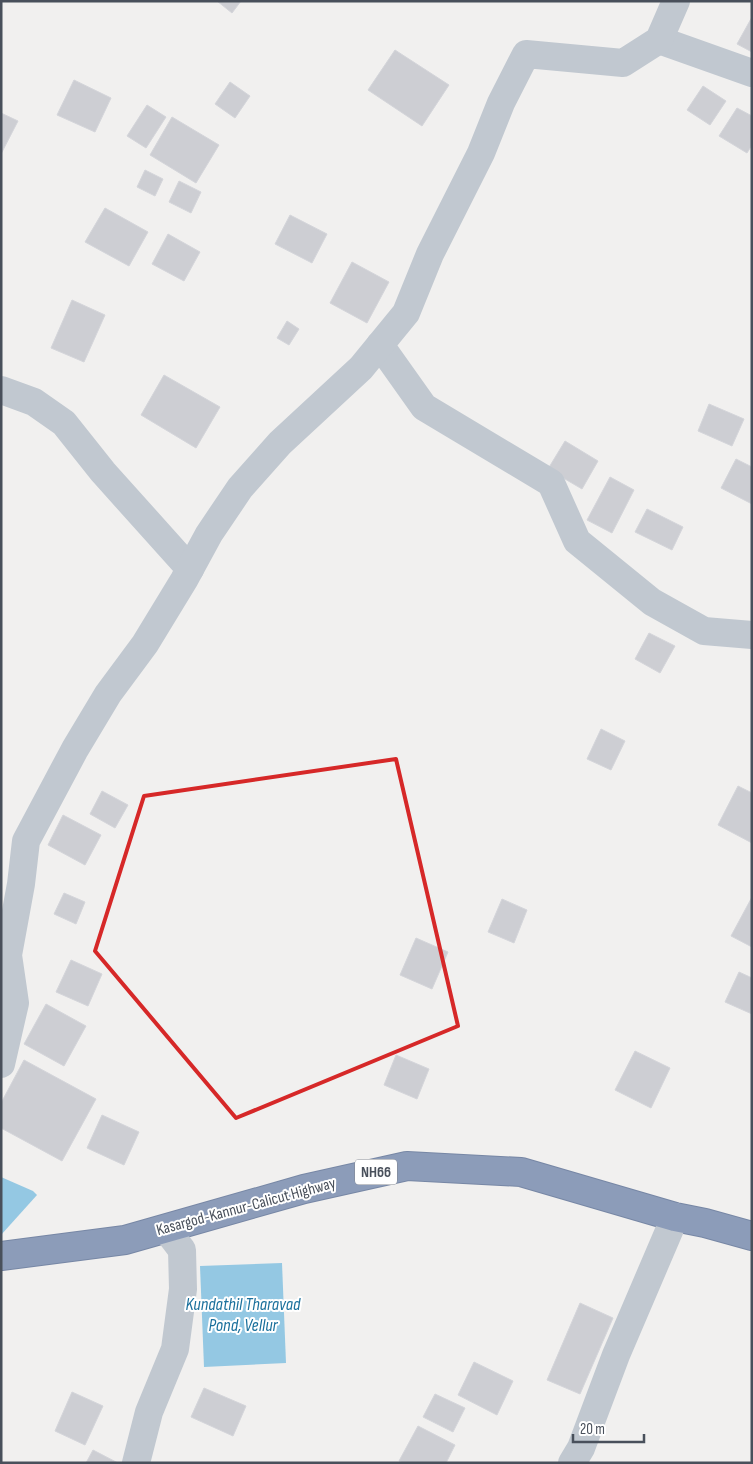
<svg xmlns="http://www.w3.org/2000/svg" width="753" height="1464" font-family="'Sofia Sans Condensed',sans-serif">
	<style>
		.water { fill: #94c8e3 }
		.building { fill: #cdced3; stroke: #d4d5da }
		.lines { fill: none; stroke-linecap: round; stroke-linejoin: round }
		.highway-casing { stroke: #7787a5; stroke-width: 30 }
		.minor { stroke: #c1c8d0; stroke-width: 28 }
		.highway { stroke: #8c9cb9; stroke-width: 28 }
		.marked { fill: none; stroke: #d62828; stroke-width: 4; stroke-linejoin: round }
		.labels { text-anchor: middle; dominant-baseline: central; stroke-width: 4; stroke-linejoin: round; paint-order: stroke }
		.shield { fill: #fff; stroke: #80848c; stroke-width: 1 }
		.shield-label { font-size: 15px; font-weight: bold; fill: #49505b }
		.street-label { font-size: 16px; fill: #49505b; stroke: #fff }
		.water-label { font-size: 18px; font-style: italic; fill: #1b709c; stroke: #fff }
	</style>
	<rect width="100%" height="100%" fill="#f1f0ef"/>
	<g class="water">
		<path d="M1,1177L33,1191L37,1195L1,1235Z"/>
		<path d="M282,1263L286,1363L204,1367L200,1266Z"/>
	</g>
	<g class="building">
		<path d="M217,1H241L232,13Z"/>
		<path d="M752,17V52L737,44Z"/>
		<path d="M395,50L449,85L422,126L368,90Z"/>
		<path d="M74,80L111,98L95,132L57,115Z"/>
		<path d="M230,82L250,96L235,118L215,104Z"/>
		<path d="M703,86L726,101L710,125L687,110Z"/>
		<path d="M147,105L166,117L146,148L127,136Z"/>
		<path d="M737,108L752,116V145L747,153L719,136Z"/>
		<path d="M1,113L18,121L1,154Z"/>
		<path d="M172,117L219,145L196,183L150,155Z"/>
		<path d="M145,170L163,179L155,196L137,187Z"/>
		<path d="M179,181L201,192L191,213L169,202Z"/>
		<path d="M105,208L148,232L129,266L85,242Z"/>
		<path d="M290,215L327,234L312,263L275,244Z"/>
		<path d="M168,234L200,252L184,281L152,264Z"/>
		<path d="M352,262L389,282L367,323L330,303Z"/>
		<path d="M72,300L105,315L84,362L51,348Z"/>
		<path d="M287,321L299,329L289,345L277,338Z"/>
		<path d="M164,375L220,407L196,448L141,415Z"/>
		<path d="M709,404L744,419L732,446L698,431Z"/>
		<path d="M565,441L598,461L582,489L548,469Z"/>
		<path d="M736,459L752,467V504L721,488Z"/>
		<path d="M610,477L634,490L612,533L587,520Z"/>
		<path d="M647,509L683,527L672,550L635,532Z"/>
		<path d="M649,633L675,646L660,673L635,659Z"/>
		<path d="M601,729L625,741L611,770L587,759Z"/>
		<path d="M738,786L752,793V843L718,825Z"/>
		<path d="M102,791L128,805L115,828L90,814Z"/>
		<path d="M63,815L101,835L85,865L48,845Z"/>
		<path d="M64,893L85,902L76,924L54,914Z"/>
		<path d="M752,897V947L731,936Z"/>
		<path d="M502,899L527,910L514,943L488,932Z"/>
		<path d="M416,938L448,952L432,989L400,975Z"/>
		<path d="M71,960L102,974L88,1006L56,992Z"/>
		<path d="M739,972L752,978V1014L725,1002Z"/>
		<path d="M46,1004L86,1026L64,1066L24,1044Z"/>
		<path d="M635,1051L670,1068L651,1108L615,1090Z"/>
		<path d="M396,1055L429,1069L417,1099L384,1085Z"/>
		<path d="M24,1060L96,1099L62,1161L1,1128V1103Z"/>
		<path d="M102,1115L139,1132L124,1165L87,1148Z"/>
		<path d="M580,1303L613,1318L580,1394L547,1380Z"/>
		<path d="M474,1362L513,1381L497,1415L458,1395Z"/>
		<path d="M204,1388L246,1406L233,1436L191,1417Z"/>
		<path d="M72,1392L103,1406L85,1445L55,1431Z"/>
		<path d="M435,1394L465,1408L453,1432L423,1417Z"/>
		<path d="M418,1426L455,1445L446,1463H403L399,1461Z"/>
		<path d="M93,1450L118,1463H86Z"/>
	</g>
	<g class="lines">
		<g class="highway-casing">
			<path id="highway" d="M1,1256L125,1240L304,1189L407,1166L521,1172L675,1217L705,1223L752,1236"/>
		</g>
		<g class="minor">
			<path d="M659,40L752,73"/>
			<path d="M380,345L424,407L551,483L577,541L652,602L704,631L752,635"/>
			<path d="M1,390L34,402L64,423L103,472L190,569"/>
			<path d="M1,1064L15,1003L8,955L21,884L26,841L75,749L108,694L145,644L184,580L209,534L240,488L280,443L361,368L406,313L430,254L481,153L501,103L526,54L623,63L659,40L676,1"/>
			<path d="M136,1463L149,1412L175,1349L183,1289L182,1250L166,1229"/>
			<path d="M572,1463L581,1448L616,1355L675,1217"/>
		</g>
		<use href="#highway" class="highway"/>
	</g>
	<path class="marked" d="M396,759L458,1026L236,1118L95,951L144,796Z"/>
	<g class="labels">
		<rect class="shield" x="355" y="1159.5" width="42" height="25" rx="4"/>
		<g class="shield-label">
			<text x="376" y="1172">NH66</text>
		</g>
		<g class="street-label">
			<text transform="translate(246 1207) rotate(-15)">Kasargod-Kannur-Calicut Highway</text>
		</g>
		<g class="water-label">
			<text x="243" y="1304">Kundathil Tharavad<tspan x="243" dy="21">Pond, Vellur</tspan></text>
		</g>
	</g>
	<rect width="753" height="1464" fill="none" stroke="#49505b" stroke-width="5"/>
	<path d="M573 1434v8h71v-8" fill="none" stroke="#49505b" stroke-width="2.5"/>
	<text x="580" y="1434" font-size="15" fill="#49505b" stroke="#ffffff" stroke-width="4" paint-order="stroke">20 m</text>
</svg>
